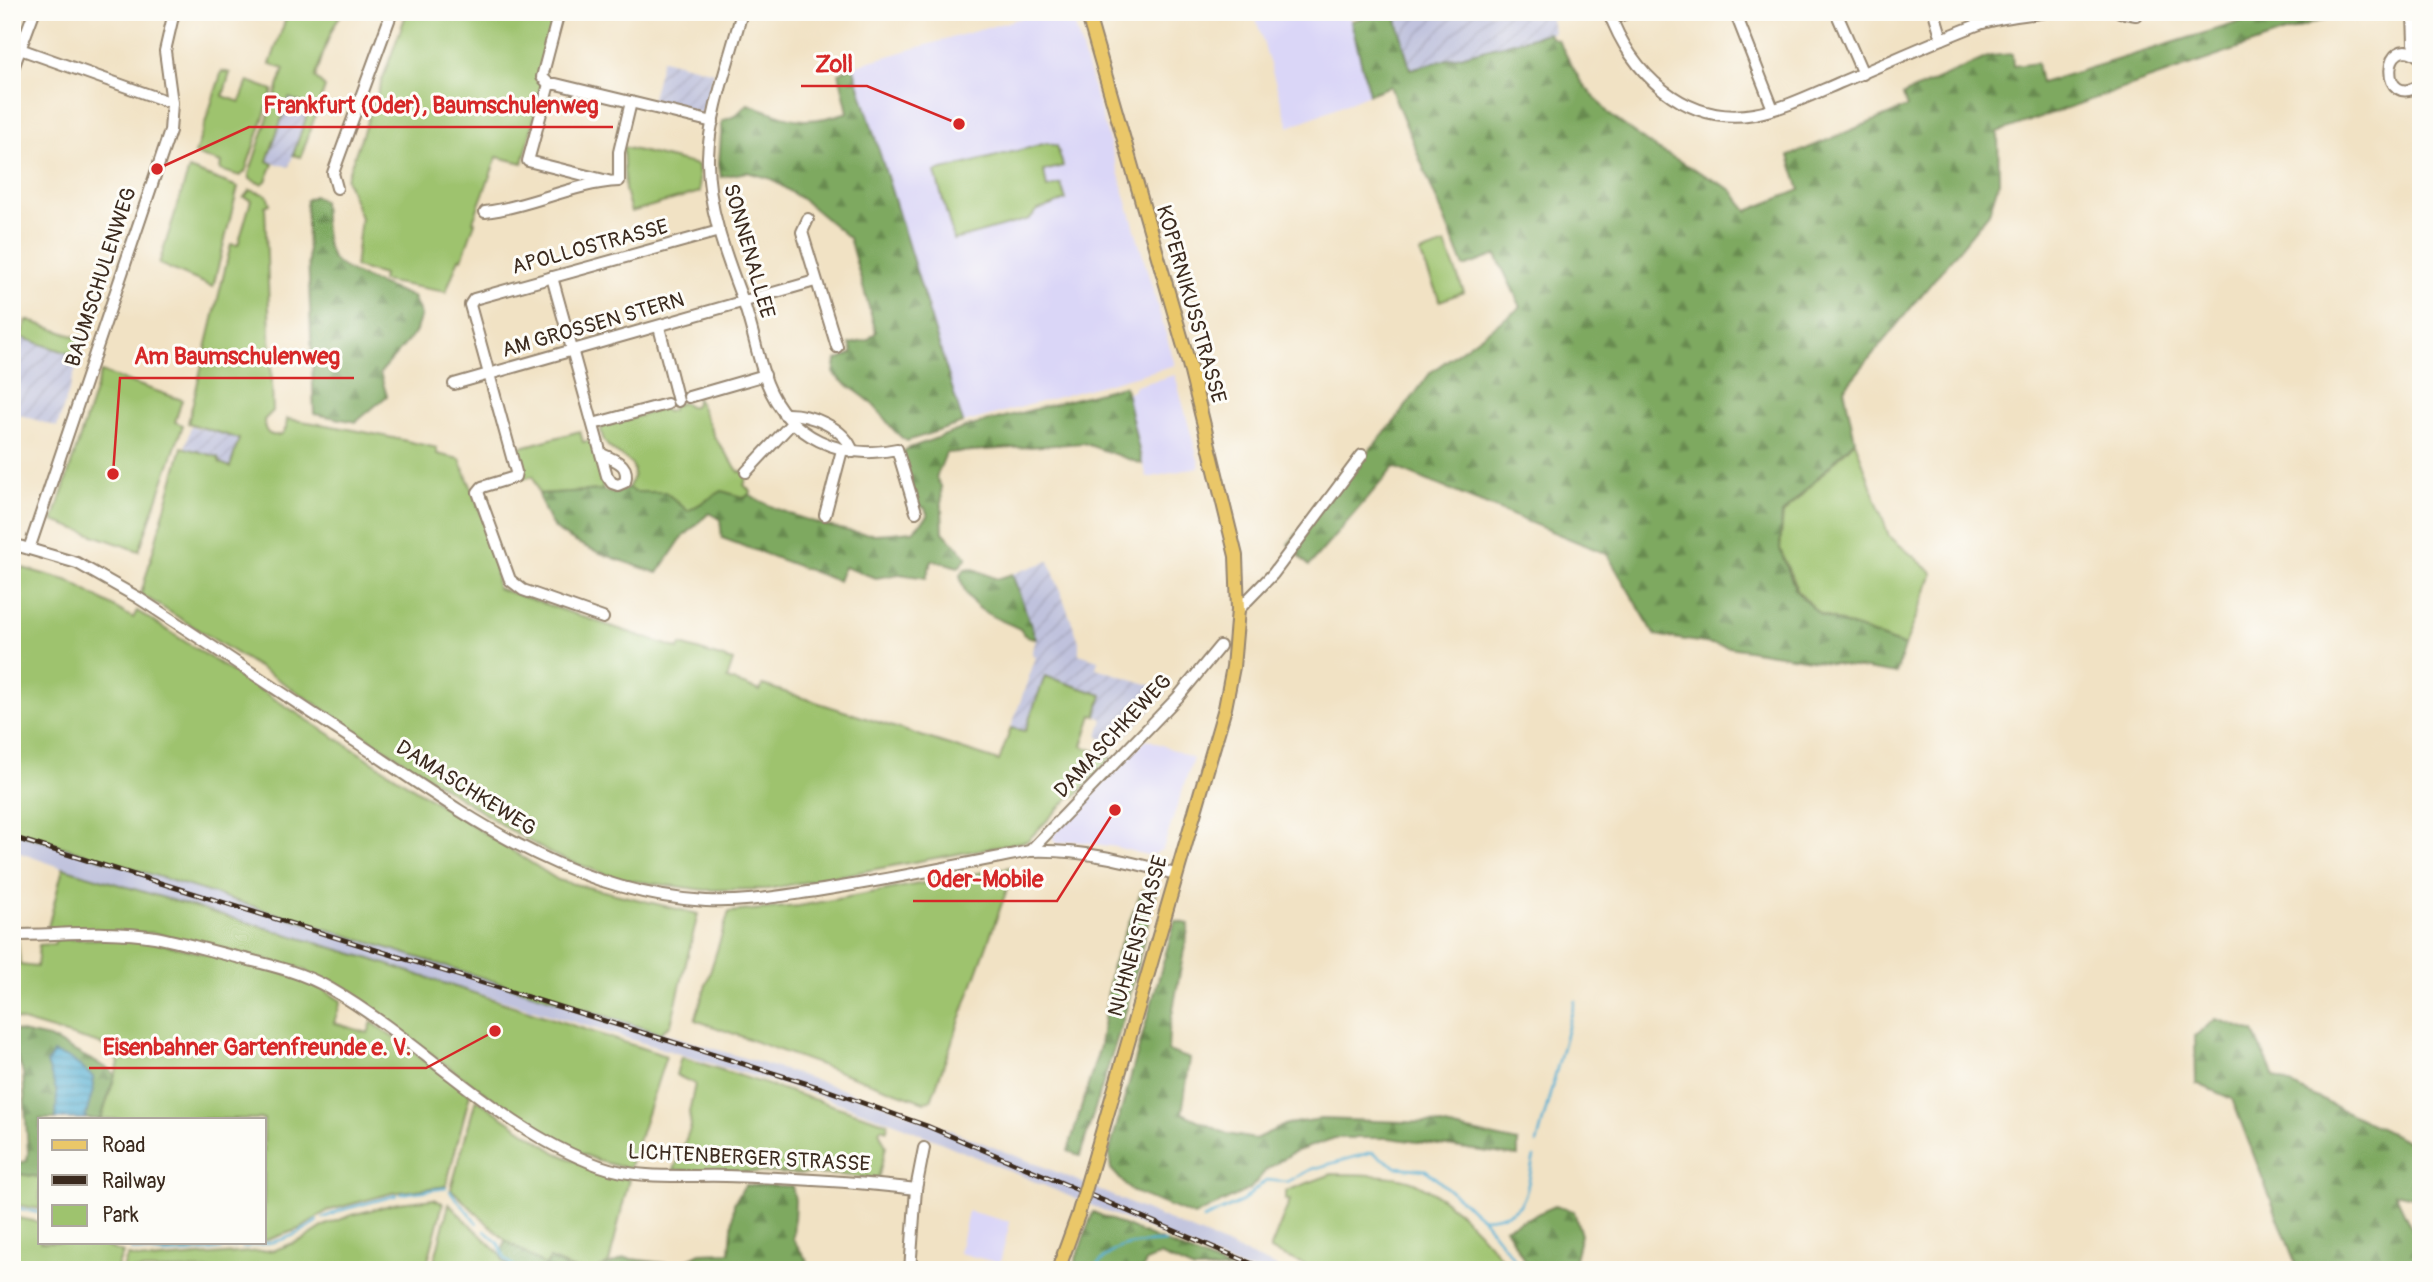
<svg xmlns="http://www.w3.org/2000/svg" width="2433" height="1282" font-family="Pangolin,sans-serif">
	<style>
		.built { fill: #dad6f7 }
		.industrial { fill: url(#industrial-furrows) }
		.railway { fill: #c0c2dd }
		.green { fill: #9ec36e; stroke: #6c7646; stroke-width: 2 }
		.forest { fill: url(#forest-firs); stroke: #5c6a40; stroke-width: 2 }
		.water { fill: url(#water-rules); stroke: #486c78; stroke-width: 2 }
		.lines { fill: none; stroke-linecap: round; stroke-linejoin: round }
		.stream { stroke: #55afd3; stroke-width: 2.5 }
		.minor-casing { stroke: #968671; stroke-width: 14 }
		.major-casing { stroke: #968671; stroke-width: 16 }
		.minor { stroke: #fff; stroke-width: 10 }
		.major { stroke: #eac769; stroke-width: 12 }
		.rail-casing { stroke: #3b2a1e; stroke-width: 5 }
		.rail { stroke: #fdfcf7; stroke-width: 2.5; stroke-dasharray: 8; stroke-linecap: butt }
		.major-bridge-casing { stroke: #968671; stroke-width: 16; stroke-linecap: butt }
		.major-bridge { stroke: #eac769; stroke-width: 12 }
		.labels { text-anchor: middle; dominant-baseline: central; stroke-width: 6; stroke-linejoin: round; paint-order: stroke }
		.street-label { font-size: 21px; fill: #3b2a1e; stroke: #fdfcf7 }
		.leader { fill: none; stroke: #d62828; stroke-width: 2.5 }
		.callout-dot { fill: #d62828; stroke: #fdfcf7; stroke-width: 2.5 }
		.callout-label { font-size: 23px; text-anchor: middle; font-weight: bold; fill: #d62828; stroke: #fdfcf7; stroke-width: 6; stroke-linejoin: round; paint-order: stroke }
	</style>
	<defs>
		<pattern id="industrial-furrows" width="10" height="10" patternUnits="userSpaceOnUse" patternTransform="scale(1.75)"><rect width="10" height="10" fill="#c0c2dd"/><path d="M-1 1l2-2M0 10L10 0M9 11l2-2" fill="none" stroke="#a6a7bd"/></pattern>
		<pattern id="forest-firs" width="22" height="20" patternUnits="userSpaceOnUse" patternTransform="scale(1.75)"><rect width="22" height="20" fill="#7ea961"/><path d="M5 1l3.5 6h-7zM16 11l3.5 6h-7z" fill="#688a4f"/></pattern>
		<pattern id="water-rules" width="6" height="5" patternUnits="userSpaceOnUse" patternTransform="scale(1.75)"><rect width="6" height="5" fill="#55afd3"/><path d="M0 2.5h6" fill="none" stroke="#488fab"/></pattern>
	</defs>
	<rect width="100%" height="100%" fill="#fdfcf7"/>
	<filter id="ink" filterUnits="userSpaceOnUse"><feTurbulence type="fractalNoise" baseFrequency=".0143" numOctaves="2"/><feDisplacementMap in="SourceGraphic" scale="14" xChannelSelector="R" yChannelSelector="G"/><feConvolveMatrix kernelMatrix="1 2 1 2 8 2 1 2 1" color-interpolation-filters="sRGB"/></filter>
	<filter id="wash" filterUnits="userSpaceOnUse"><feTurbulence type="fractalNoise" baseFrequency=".00686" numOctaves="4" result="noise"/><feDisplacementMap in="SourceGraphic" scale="28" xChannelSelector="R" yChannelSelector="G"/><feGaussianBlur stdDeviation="1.57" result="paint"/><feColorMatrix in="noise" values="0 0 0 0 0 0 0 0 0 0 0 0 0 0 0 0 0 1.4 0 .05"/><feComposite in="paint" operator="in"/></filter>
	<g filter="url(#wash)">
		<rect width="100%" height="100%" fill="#f1e2c4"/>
		<g class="built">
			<path d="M1042,12H1071L1175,365L963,423L853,66Z"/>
			<path d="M1254,12H1348L1369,94L1289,127Z"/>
			<path d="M1175,375L1200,467L1147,478L1126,394L1133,391L1135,386Z"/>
			<path d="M1147,739L1193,758L1163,849L1151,856L1116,847L1073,841L1058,844L1053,841V835Z"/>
			<path d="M968,1211L1010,1222L1000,1263L959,1253Z"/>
		</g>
		<g class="industrial">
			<path d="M1395,12H1549L1554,32L1410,69Z"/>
			<path d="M662,59L714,72L703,114L651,102Z"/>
			<path d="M289,98L310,105L289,167L267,161Z"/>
			<path d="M20,337L80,357L57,427L12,412V360Z"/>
			<path d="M191,426L239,438L230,467L185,448Z"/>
			<path d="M1049,561L1079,641V654L1098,660L1096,668L1160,688L1167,692L1116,746L1098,737L1103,719L1096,716L1102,695L1025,732L1011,728L1036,657L1032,655L1036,639L1012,574Z"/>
		</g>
		<path class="railway" d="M12,831L822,1082L899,1110L1064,1175L1284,1270H1245L895,1123L819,1096L63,868L12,850Z"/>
		<g class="green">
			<path d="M283,12H344C330,24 322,60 315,78L325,87L301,157L293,155L310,106L289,98L267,161L273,164L266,181L261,184L250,179L249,174L284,69L270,64L285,21Z"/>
			<path d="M407,12L555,14L543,85L523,163L497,157L473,221L475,222L462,259L459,258L446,292L382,281L383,275L355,267L361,218L346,179Z"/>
			<path d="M222,71L230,73L223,96L240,102L248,81L273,90L245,172L240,176L220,170L221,163L195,154Z"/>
			<path d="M1047,143L1057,146L1063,166L1044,171L1047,188L1061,184L1066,200L1038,210L1029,219L954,240L935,172Z"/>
			<path d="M623,147L698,165L700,192L631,212L625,190Z"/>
			<path d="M189,169L238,187L213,287L159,264Z"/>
			<path d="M250,190L267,195L270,204L265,206L273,411L264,420C264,433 270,438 282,434L286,428L287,419C338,426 387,436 437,448V454L460,459C476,502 497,542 497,588L679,649L681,645L733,661L727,679L760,691L763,685L999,761L1011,728L1025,731L1045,676L1102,695L1096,716L1092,715L1082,746L1112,757L1075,797L1072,795L1027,841L768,889L705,890L618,879L553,855L505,827L271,675L141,594L182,447L218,457L220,463L230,467L239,439L188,423L231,244L238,245L251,200L244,197Z"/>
			<path d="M1445,244L1464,292L1440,301L1420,253Z"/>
			<path d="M27,320L85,340L80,357L20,337Z"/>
			<path d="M101,372L182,400L175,422L183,425L139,551L53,521Z"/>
			<path d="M697,398L715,438L739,472L741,471L747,477L744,485L751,492L745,498L722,491L688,511L665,492H635L628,488C651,451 601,463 601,427L662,409L667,412L672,410V406L683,402L691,407L695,405Z"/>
			<path d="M580,431L583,442L591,441L595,456H598L603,490L539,494L533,476L523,479L514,449Z"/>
			<path d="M1855,441L1889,536L1933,573L1905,646L1820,614L1797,590L1780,549L1783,514Z"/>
			<path d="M12,565L69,581L133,618L137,611L558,880L698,914L671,1024L660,1033L12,831Z"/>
			<path d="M1011,867L1010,881L931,1100L924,1102L695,1020L729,912L799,906Z"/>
			<path d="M63,868L364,957L666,1056L629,1169L599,1161L569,1148L519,1118L365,1006L302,969L153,933L47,931Z"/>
			<path d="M56,939H116L154,942L276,970L315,984L341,1001L334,1023L368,1033L372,1022L470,1094L446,1186L392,1193L327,1211L302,1228L264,1241V1119H101L119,1063L110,1047L12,1018V941H18L20,965L37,967L39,945L54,944Z"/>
			<path d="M681,1057L888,1123L887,1130L881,1128L879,1131L886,1146L878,1179L840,1175L674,1170L691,1126L689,1112L695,1084L676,1075Z"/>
			<path d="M476,1099L557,1153L599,1171L629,1179L609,1263C590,1277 569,1268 550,1259L545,1267L505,1240L451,1189Z"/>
			<path d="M12,1173L40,1177V1209L12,1204Z"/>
			<path d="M1332,1174C1353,1174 1396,1174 1414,1182C1453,1200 1485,1237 1511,1270H1317L1270,1250L1290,1200H1286V1191Z"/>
			<path d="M434,1199L443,1203L426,1269L122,1270L128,1256L149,1260L275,1250L304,1239L326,1225L352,1215L398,1203Z"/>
			<path d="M449,1204L501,1255L503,1262L513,1270H432Z"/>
			<path d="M12,1217L40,1222V1242H95L123,1253L116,1270H12Z"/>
			<path d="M121,1242H261C216,1247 163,1262 121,1242Z"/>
		</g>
		<g class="forest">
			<path d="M1382,12H1395L1410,69L1548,33L1552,38L1558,40L1581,82L1610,115L1652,146L1732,190L1747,211L1800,190L1789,156L1907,107L1903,95L1990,56L2012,54L2013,66L2037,63L2041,83L2273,12H2345L1998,132L1999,181L1989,213L1844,389L1855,440L1782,514L1780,549L1796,591L1820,615L1905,646L1896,674L1655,635L1607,554L1394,467L1309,566L1288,544L1395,421L1431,372L1521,307L1496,255L1464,267L1390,86L1369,94L1351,21Z"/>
			<path d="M853,66L963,423L907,441C891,432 883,413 869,401C860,393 840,381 834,374L836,360L853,353L850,344L868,340L876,332L849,238L806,202L771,179L747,172L721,177L719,164L722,121L735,116L748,104C791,119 802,127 848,112L839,73Z"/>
			<path d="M314,196L323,201C324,216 324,248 334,260C343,272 397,290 413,297L421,315L415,333L380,373L387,396L356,422L314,414L306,200Z"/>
			<path d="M1123,386L1125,387L1142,464L1083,443L946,453L936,478L941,486L943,532L967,557L959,567L932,560L926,578L899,574L876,578L844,567L838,581L722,538L720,519L709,513L681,539L658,573C632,564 569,546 552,525C546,516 542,505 539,494L603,490L614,493L628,488L635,492H665L688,511L722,491L745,498L749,494C775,512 844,534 875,534C887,534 900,532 913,531L928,516L925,508L917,505L902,453L907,449L967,427Z"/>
			<path d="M971,568L997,579L1012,574L1036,639L1024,635L1020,629C991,615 966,610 960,575L965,569Z"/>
			<path d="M1142,890L1155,894L1127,1007L1080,1156L1068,1151L1100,1046L1112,965Z"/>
			<path d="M1175,921L1189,924L1169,1031L1168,1051L1190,1059L1182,1113L1227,1134L1255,1139L1287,1124L1321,1119L1432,1123L1518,1142V1156L1389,1138H1335L1294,1152L1266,1170L1250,1189L1194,1216L1131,1191L1111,1169L1109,1153Z"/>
			<path d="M2216,1019L2254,1032L2274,1077L2421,1148V1199L2395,1193L2415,1236H2421V1270H2298L2232,1099L2196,1083L2195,1036Z"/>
			<path d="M12,1030L49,1038L109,1069L115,1075L101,1119H40V1177L12,1173V1164L27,1161L28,1152L23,1073L14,1048Z"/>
			<path d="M745,1185L792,1186L795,1200L793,1239L813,1270H600C608,1264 616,1263 624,1258L686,1266V1260L700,1253L730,1252L734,1203Z"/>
			<path d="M1555,1206L1574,1211L1581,1235L1572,1270H1531L1505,1228Z"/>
			<path d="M1093,1212L1231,1270H1194L1160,1255L1146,1261L1143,1270H1072Z"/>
			<path d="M505,1240L545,1266L550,1259L572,1270H513C501,1259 501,1255 505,1240Z"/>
		</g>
		<path class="water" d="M53,1053L71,1059L93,1077L94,1086L85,1119H56L57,1093L47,1063Z"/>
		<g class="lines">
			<g class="stream">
				<path d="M1537,1143L1575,1001"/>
				<path d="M450,1191L477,1223"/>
				<path d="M401,1194L446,1188"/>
				<path d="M12,1207L40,1213"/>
				<path d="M323,1218L342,1210L397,1195"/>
				<path d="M1483,1218C1530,1215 1524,1196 1534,1157"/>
				<path d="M1203,1219L1243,1201L1266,1180L1287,1182L1312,1169L1372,1152L1396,1167L1426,1170L1482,1218L1523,1270"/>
				<path d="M485,1231L498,1243L505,1259L519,1270"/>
				<path d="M114,1242L126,1247"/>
				<path d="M242,1247C270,1244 295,1239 317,1221"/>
				<path d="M131,1249C166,1258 201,1251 236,1247"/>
				<path d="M1093,1270C1117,1241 1131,1244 1165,1242"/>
			</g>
		</g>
	</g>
	<g filter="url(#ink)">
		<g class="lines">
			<g class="minor-casing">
				<g id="minor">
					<path d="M742,12C731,54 709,115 708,157C707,207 726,256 743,301C753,328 757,357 767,383C788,437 842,461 897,449L916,512"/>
					<path d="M1609,12C1630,72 1685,126 1754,114C1783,109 1811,95 1839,83C1885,64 1930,43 1977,25C1998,17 2023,16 2045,12"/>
					<path d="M1735,12L1773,109"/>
					<path d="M1836,12L1863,74"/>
					<path d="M1934,12L1942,39"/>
					<path d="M2120,12L2136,15"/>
					<path d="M2413,12L2414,43L2418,56"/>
					<path d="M1611,19L1630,12"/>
					<path d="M20,49L172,103"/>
					<path d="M2421,58C2381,27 2379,114 2421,84"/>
					<path d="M12,71L34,12"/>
					<path d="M549,84H556L713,122"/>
					<path d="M549,84L528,161L608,181"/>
					<path d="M549,84L542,77L559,12"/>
					<path d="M337,188L333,173L392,12"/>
					<path d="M485,212C530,207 573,183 619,181V152L631,102"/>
					<path d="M808,219L802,232L837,347"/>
					<path d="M552,277L607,476L612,483L618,485L625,482C630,464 616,461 602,454"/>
					<path d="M659,327L678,401"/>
					<path d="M454,384L815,281"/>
					<path d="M689,397L765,375"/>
					<path d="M784,414C809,413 845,427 853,452"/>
					<path d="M593,424L667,404"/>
					<path d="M746,472L792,423"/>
					<path d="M825,515L842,450"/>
					<path d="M12,544L77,563L137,597C211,645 284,695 358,743C467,816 569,893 706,901C743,903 780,896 816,891C888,880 959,865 1030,851C1080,849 1128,861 1175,874"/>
					<path d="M29,549L170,131L172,103L165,51L174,12"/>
					<path d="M1238,610L1273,574L1362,455"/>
					<path d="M603,618L523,590L510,580L478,492L482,487L515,477L516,472L470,305L474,299L719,231"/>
					<path d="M1030,851L1178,697L1220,646"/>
					<path d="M12,935C59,935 109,929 155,937C182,942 210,951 237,957C270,965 302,972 331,989C424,1043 498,1129 600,1166C639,1180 685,1175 726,1176C790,1178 852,1181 916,1189"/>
					<path d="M910,1270L916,1189L924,1148"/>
				</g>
			</g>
			<g class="major-casing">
				<g id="major">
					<path d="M1087,12L1189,364L1236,556L1238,610L1233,667L1225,708L1096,1153"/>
					<path d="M1058,1270L1078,1215"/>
				</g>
			</g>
			<use href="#minor" class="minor"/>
			<use href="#major" class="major"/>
			<g class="rail-casing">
				<path id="rail" d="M12,837L821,1088L927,1126L1267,1270"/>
			</g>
			<use href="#rail" class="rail"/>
			<g class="major-bridge-casing">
				<path id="major-bridge" d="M1078,1215L1096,1153"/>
			</g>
			<use href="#major-bridge" class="major-bridge"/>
		</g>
	</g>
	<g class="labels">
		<g class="street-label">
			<text transform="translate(590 247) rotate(-15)">APOLLOSTRASSE</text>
			<text transform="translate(749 251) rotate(74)">SONNENALLEE</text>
			<text transform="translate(101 277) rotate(-72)">BAUMSCHULENWEG</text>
			<text transform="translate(1191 304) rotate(74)">KOPERNIKUSSTRASSE</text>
			<text transform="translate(593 325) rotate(-16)">AM GROSSEN STERN</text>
			<text transform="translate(1113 736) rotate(-47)">DAMASCHKEWEG</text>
			<text transform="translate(466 788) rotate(32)">DAMASCHKEWEG</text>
			<text transform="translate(1138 936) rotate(-74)">NUHNENSTRASSE</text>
			<text transform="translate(749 1158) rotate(3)">LICHTENBERGER STRASSE</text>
		</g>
	</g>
	<path class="leader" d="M959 124L867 86H801M157 169L249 127H613M113 474L120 378H354M1115 810L1057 901H913M495 1031L426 1068H89"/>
	<g class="callout-dot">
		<circle cx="959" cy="124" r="7"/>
		<circle cx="157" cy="169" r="7"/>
		<circle cx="113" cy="474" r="7"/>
		<circle cx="1115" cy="810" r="7"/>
		<circle cx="495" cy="1031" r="7"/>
	</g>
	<g class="callout-label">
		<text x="834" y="72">Zoll</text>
		<text x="431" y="113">Frankfurt (Oder), Baumschulenweg</text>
		<text x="237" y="364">Am Baumschulenweg</text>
		<text x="985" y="887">Oder-Mobile</text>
		<text x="257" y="1055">Eisenbahner Gartenfreunde e. V.</text>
	</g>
	<rect width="2433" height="1282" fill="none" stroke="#fdfcf7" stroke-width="42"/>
	<rect x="38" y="1118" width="228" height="126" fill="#fdfcf7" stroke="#afa8a0" stroke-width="2"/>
	<rect x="52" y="1140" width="35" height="10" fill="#eac769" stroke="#afa8a0" stroke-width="2"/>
	<text x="102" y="1152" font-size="21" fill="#3b2a1e">Road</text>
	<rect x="52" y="1175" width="35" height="10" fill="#3b2a1e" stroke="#afa8a0" stroke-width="2"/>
	<text x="102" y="1188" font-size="21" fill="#3b2a1e">Railway</text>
	<rect x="52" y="1205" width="35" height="21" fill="#9ec36e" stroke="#afa8a0" stroke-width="2"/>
	<text x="102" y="1222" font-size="21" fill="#3b2a1e">Park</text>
</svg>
